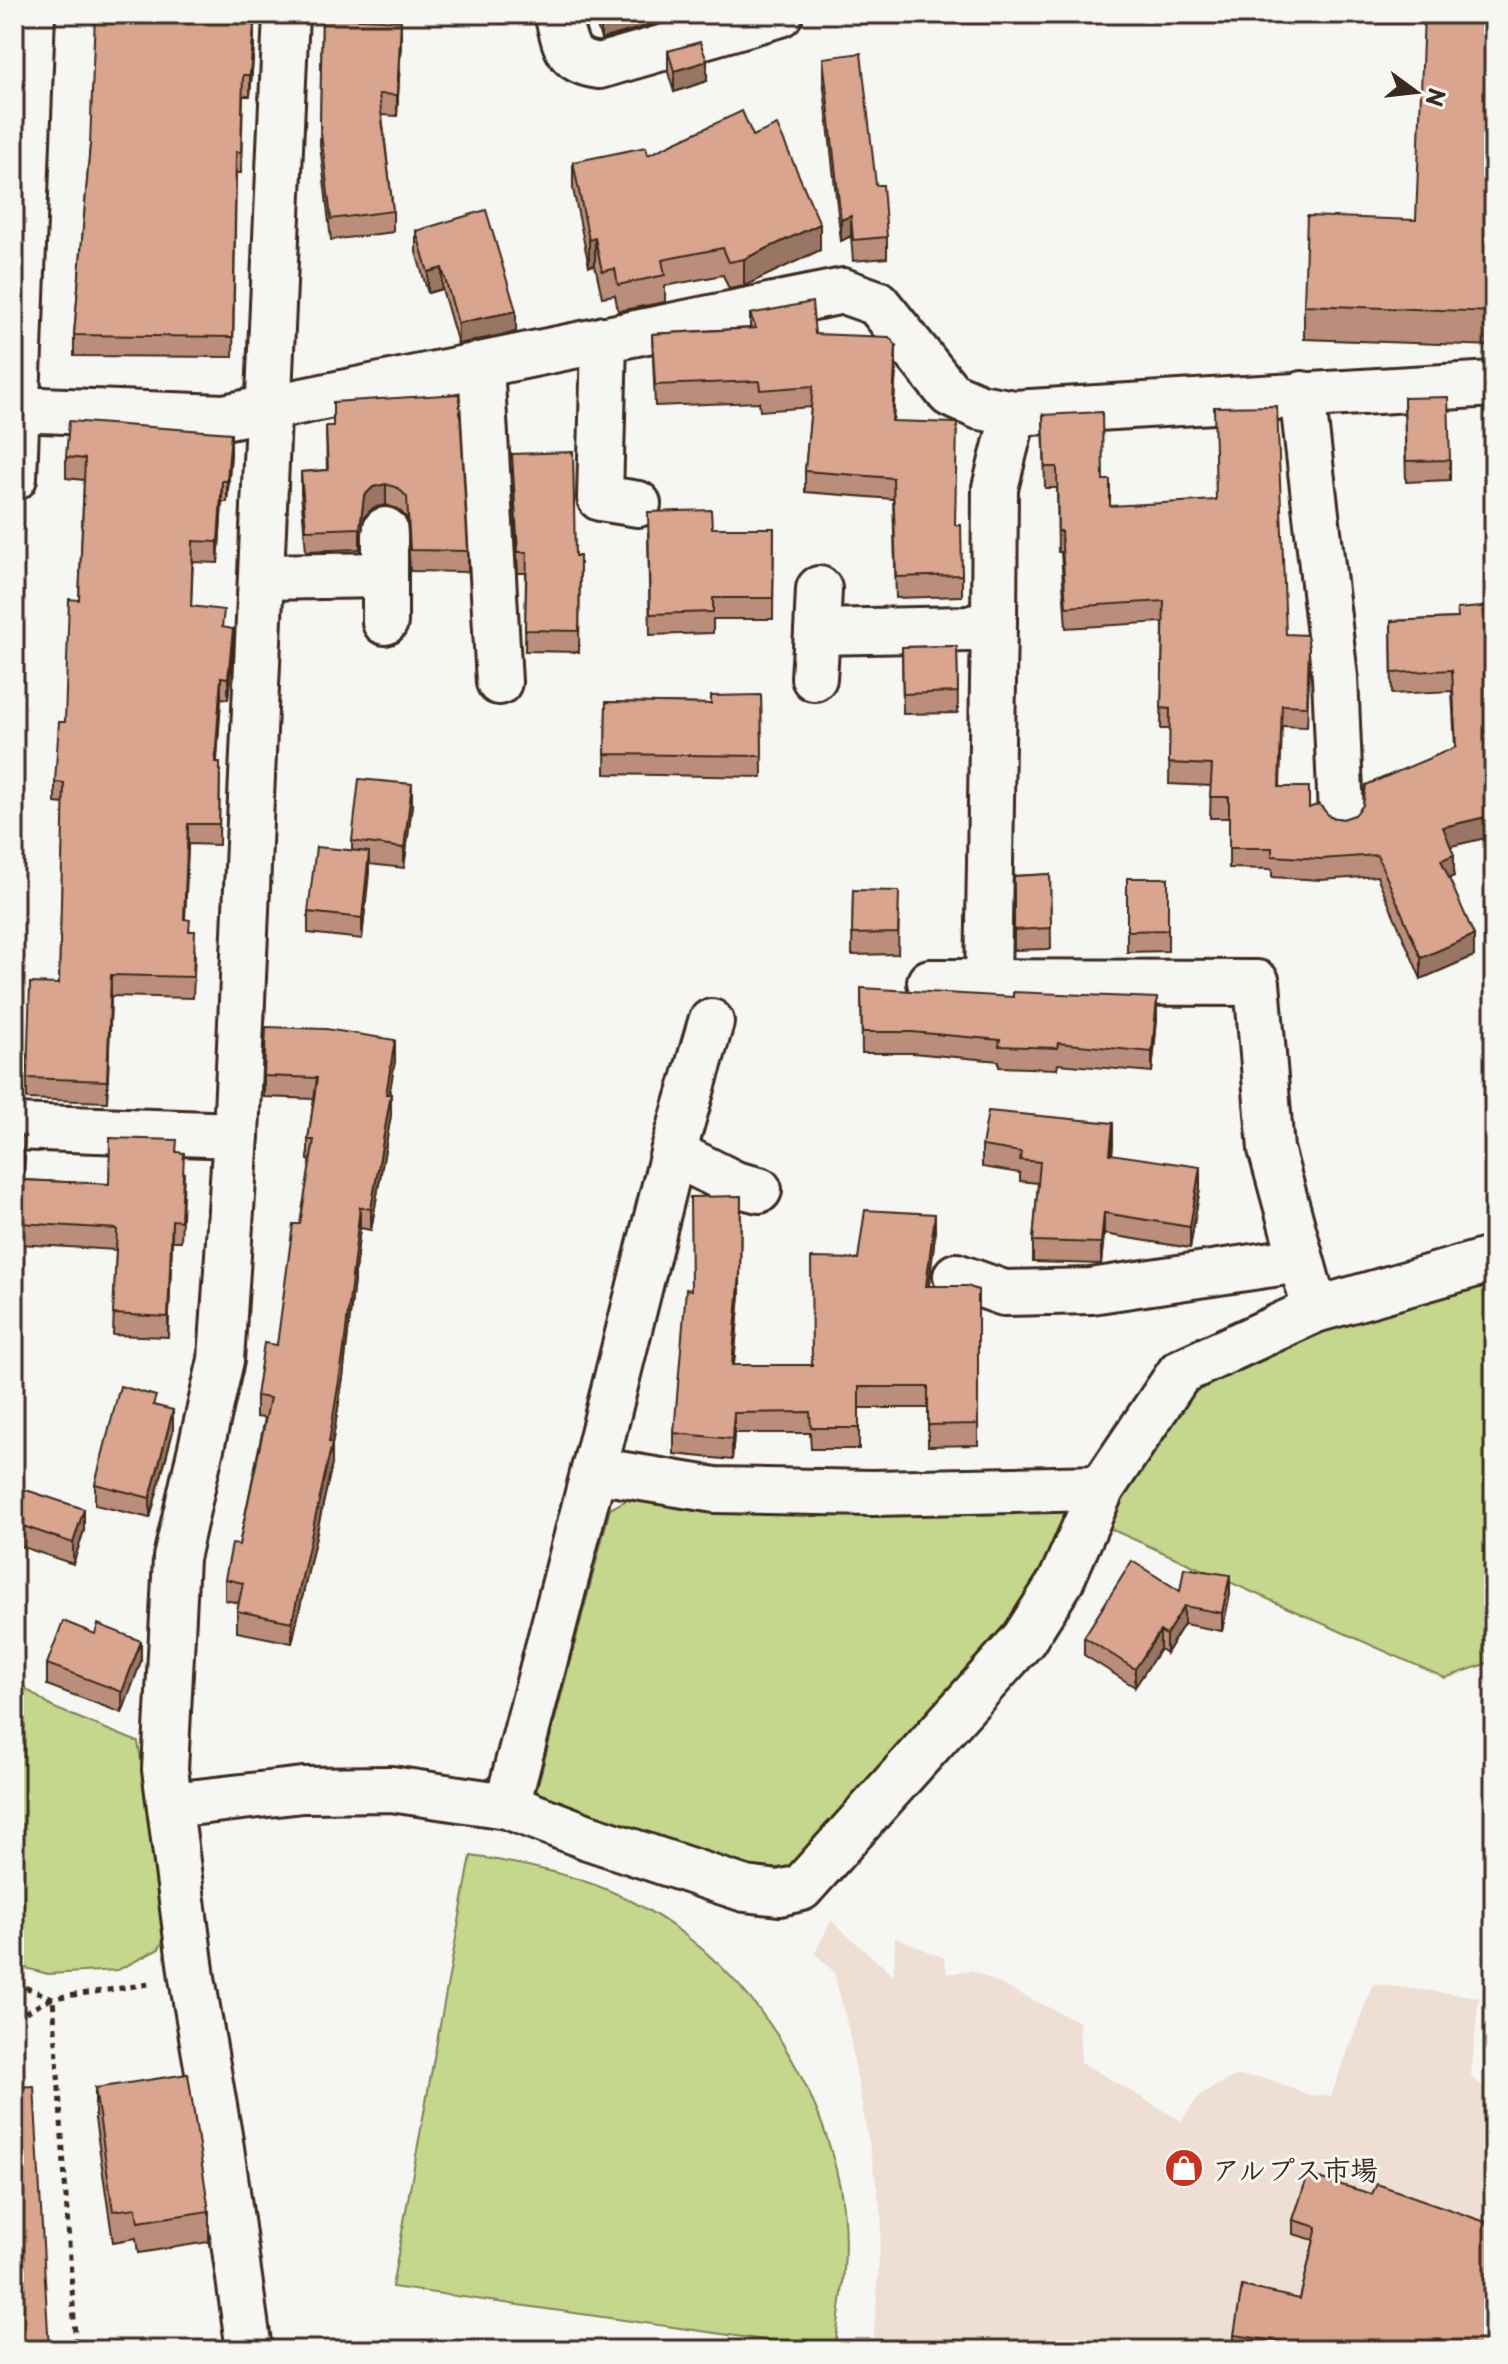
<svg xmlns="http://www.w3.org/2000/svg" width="1508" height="2364" font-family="'Playpen Sans','Klee One',sans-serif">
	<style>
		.built { fill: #eeded4 }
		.green { fill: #c4d78c; stroke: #808055; stroke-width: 2 }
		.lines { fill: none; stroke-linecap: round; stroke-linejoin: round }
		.minor-casing { stroke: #3b2a1e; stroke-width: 50 }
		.path { stroke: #3b2a1e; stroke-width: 5; stroke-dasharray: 6 6; stroke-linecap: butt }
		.minor { stroke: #f6f6f2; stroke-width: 44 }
		.wall { fill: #bb8e7b; stroke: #3b2a1e; stroke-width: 2 }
		.shaded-wall { fill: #997464; stroke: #3b2a1e; stroke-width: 2 }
		.building { fill: #daa58f; stroke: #3b2a1e; stroke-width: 2 }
		.labels { text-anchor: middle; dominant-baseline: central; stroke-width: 6; stroke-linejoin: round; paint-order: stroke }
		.poi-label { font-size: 28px; font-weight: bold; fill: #3b2a1e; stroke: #f6f6f2; text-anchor: start }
	</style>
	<rect width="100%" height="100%" fill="#f6f6f2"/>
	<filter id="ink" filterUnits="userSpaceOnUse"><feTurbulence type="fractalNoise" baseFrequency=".0125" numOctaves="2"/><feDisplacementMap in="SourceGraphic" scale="16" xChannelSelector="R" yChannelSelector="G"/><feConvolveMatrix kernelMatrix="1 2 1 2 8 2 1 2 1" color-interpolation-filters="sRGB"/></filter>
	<g filter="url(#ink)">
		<path class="built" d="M831,1921L894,1976L895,1937L944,1958L947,1974L971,1970L1079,2022L1081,2062L1181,2121L1201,2094L1235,2076L1266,2078L1308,2095L1331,2096L1373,1984L1479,1997L1471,2077L1484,2088L1494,2083V2350H873L882,2216L848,2027L834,1972L815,1953Z"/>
		<g class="green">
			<path d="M1494,1278V1661L1445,1678L1106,1527L1163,1421L1216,1369L1253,1353Z"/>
			<path d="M632,1497L660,1504L780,1510L1068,1505L1066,1528L1030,1603L792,1866L752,1871L535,1796L610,1509Z"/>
			<path d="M14,1680L52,1707L138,1742L170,1926L159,1949L118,1970L48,1974L14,1965Z"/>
			<path d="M471,1856C513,1862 555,1870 595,1885C722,1932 814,2057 840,2187C850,2241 843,2296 834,2350L392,2287Z"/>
		</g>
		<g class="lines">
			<g class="minor-casing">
				<g id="minor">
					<path d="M557,14C566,45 564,61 599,66L780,14"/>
					<path d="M604,339L600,498L638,504"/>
					<path d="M481,365L499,682"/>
					<path d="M1302,394L1335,677L1341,815"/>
					<path d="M14,409L224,417L843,291L877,303L950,394L980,407L1014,413L1494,384"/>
					<path d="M14,478L32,14"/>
					<path d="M262,577L385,575"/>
					<path d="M819,589L817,632L968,629L994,622L995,488L1014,413"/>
					<path d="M385,622V530"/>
					<path d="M814,678L817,632"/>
					<path d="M930,982L1257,983L1271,1149L1315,1310"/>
					<path d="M988,983L994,622"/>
					<path d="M14,1127L236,1135"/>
					<path d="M673,1153L735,1184L759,1190"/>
					<path d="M956,1276L1004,1293L1091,1291L1300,1260"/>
					<path d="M594,1470L673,1153L711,1022"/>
					<path d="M171,1805L303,1790L391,1789L507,1806L588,1837L745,1889L779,1893L801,1888L1024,1639L1061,1581L1102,1488L1180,1372L1315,1310L1494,1259"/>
					<path d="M507,1806L594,1470L715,1490L873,1493L1102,1488"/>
					<path d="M249,2350L220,2141L192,1978L165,1769L176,1558L221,1360L236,1135L286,14"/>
				</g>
			</g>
			<g class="path">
				<path d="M14,1983L53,1998L149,1984"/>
				<path d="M14,2018L53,1998L76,2350"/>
			</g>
			<use href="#minor" class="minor"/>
		</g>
		<g class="wall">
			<path d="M593,14H689L601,39Z"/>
			<path d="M1494,14V346L1304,339V305L1416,220Z"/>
			<path d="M322,17L401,42L397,116L382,115L393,211V232L331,240L320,145Z"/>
			<path d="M243,24L254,46L250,96H243L241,173H236L233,357L74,356V335L90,145Z"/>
			<path d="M668,51L707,81L674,92L668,72Z"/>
			<path d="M823,58L876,185L887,237V258L853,261L851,236L841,241L823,79Z"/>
			<path d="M753,136L820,250L744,286L729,289L723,275L665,286V302L618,311L615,295L602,297L595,265L589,266L573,189V162L648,155Z"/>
			<path d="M416,231L516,332L458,344L442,289L428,293L416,252Z"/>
			<path d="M750,314L815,334L896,366L893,421L955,525L962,575V596L896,598L893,499L805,492V471L811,407L760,411L759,402L655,406L652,334L750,328Z"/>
			<path d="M1404,398L1450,460V480L1406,482Z"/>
			<path d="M1043,415L1103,480L1110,506L1286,634L1309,669L1307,727L1282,726L1280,787L1309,808L1330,817L1343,819L1355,815L1455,747L1452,691L1392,694L1391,621L1457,618L1494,606V836L1450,846L1454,876L1449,878L1474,956L1421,979L1377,876L1321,880L1272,877V869L1229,868V818H1210L1211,786L1169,784L1170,729H1161L1163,622L1066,628L1061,552H1058L1057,488H1045Z"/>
			<path d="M326,426H333L468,551V572L410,571L407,518L398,509L386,505L373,508L364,517L360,549L306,551L301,493V472L327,470Z"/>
			<path d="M231,453L227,502H222L218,563L193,562L191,607L224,628L233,649L228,699L221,698L217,762H220L219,845L188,844L185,919L190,931L195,952L193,998L111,996L107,1102L27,1099V1078L59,984L64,804L55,803V782L65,722L79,600L84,480L66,478V457Z"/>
			<path d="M512,454L575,556H580L579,652L525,651L526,573H518Z"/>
			<path d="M712,528H774L773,619H713V633L650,635L648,533Z"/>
			<path d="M957,646L958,713L903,714L902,647Z"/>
			<path d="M761,695L762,777L605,774L606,702L711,704Z"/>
			<path d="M412,805L404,868L369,864L362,939L308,933V912L352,851V841Z"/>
			<path d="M1050,874L1051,949L1014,950V876Z"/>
			<path d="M1127,878H1168V951L1127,952Z"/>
			<path d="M853,890L899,912L898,954L852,955Z"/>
			<path d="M861,988L1157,1019L1152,1072L1058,1064L1057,1069L999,1067V1061L912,1053H862Z"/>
			<path d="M395,1061L389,1094L391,1115L371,1230L360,1228L343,1377L332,1445V1464L292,1643L237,1632V1611L239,1603L225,1600V1579L239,1545L265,1418L256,1417V1396L277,1345L300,1224L311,1161L308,1160V1140L314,1099L264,1097V1076Z"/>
			<path d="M14,1135L25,1157L23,1180L109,1184L177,1152L184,1173L181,1241H172L168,1337L113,1335L116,1250L20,1244L17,1304H14Z"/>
			<path d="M1113,1144L1112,1154L1200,1188L1190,1248L1104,1234L1101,1264L1033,1262V1241L1038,1183L1020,1181V1173L982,1167V1146Z"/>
			<path d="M935,1235L929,1286L978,1290V1445L928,1446V1408H859V1449H811L810,1433H734L732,1460L674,1454V1433L691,1290L740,1293L734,1365H812L858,1259Z"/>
			<path d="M156,1406L173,1431L150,1518L95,1505V1484Z"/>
			<path d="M14,1517L84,1530L73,1564L14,1544Z"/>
			<path d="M1180,1591L1230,1594L1222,1631L1184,1624L1166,1653L1160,1649L1135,1687L1084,1655V1637Z"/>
			<path d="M95,1634L141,1661L122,1713L47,1685V1664Z"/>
			<path d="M95,2088L209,2211V2242L138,2253L136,2238L113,2242L95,2119Z"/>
			<path d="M1308,2175L1494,2350H1244L1234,2349V2335L1300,2299L1314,2240L1293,2234V2220Z"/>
		</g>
		<g class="shaded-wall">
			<path d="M427,14H449L427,19Z"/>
			<path d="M616,14H689L601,39V18Z"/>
			<path d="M401,21V42L397,116V95Z"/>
			<path d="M254,25V46L250,96V75Z"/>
			<path d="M707,61V81L674,92V71Z"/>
			<path d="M851,216V236L841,241V220Z"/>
			<path d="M820,224V250L744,286V259Z"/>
			<path d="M595,238V265L589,266V240Z"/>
			<path d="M442,268V289L428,293V272Z"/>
			<path d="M516,311V332L458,344V323Z"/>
			<path d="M896,345V366L892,441V421Z"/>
			<path d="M231,433V453L227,502V481Z"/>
			<path d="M222,481V502L218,563V542Z"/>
			<path d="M386,484V505L373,508L364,517L360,549V528L364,496L373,487Z"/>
			<path d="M233,629V649L228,699V678Z"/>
			<path d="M221,677V698L215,783V762Z"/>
			<path d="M412,784V805L404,868V848Z"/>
			<path d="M1494,815V836L1443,848V827Z"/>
			<path d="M188,824V844L184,940V919Z"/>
			<path d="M369,852V873L362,939V918Z"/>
			<path d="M1454,855V876L1441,881V860Z"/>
			<path d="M1474,935V956L1421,979V958Z"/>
			<path d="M111,975V996L107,1102V1081Z"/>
			<path d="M1157,998V1019L1152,1072V1052Z"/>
			<path d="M395,1040V1061L386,1114V1094Z"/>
			<path d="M391,1094V1115L371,1230V1209Z"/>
			<path d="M1113,1123V1144L1110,1174V1154Z"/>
			<path d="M1200,1167V1188L1190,1248V1227Z"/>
			<path d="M741,1196L740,1293L732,1386V1365Z"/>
			<path d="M360,1207V1228L343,1377L332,1445V1464L292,1643V1622L329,1442Z"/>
			<path d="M1104,1213V1234L1101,1264V1243Z"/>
			<path d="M935,1214V1235L926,1307V1286Z"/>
			<path d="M172,1220V1241L168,1337V1317Z"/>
			<path d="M20,1223V1244L17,1304V1283Z"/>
			<path d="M173,1410V1431L150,1518V1498Z"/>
			<path d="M734,1413V1433L732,1460V1439Z"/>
			<path d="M84,1509V1530L73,1564V1543Z"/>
			<path d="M1230,1575V1594L1222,1631V1613Z"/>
			<path d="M1184,1606V1624L1166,1653V1635Z"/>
			<path d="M1160,1631V1649L1135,1687V1669Z"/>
			<path d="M141,1641V1661L122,1713V1692Z"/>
		</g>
		<g class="building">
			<path d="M95,14H242V24L254,25L250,75H243L241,152H236L233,337L74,335L90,145Z"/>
			<path d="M599,14H616L601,18Z"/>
			<path d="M1424,14H1494V312L1304,305L1307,216L1416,220Z"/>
			<path d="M322,17L401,21L397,95L379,94L393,211L331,219L320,124Z"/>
			<path d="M700,42L707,61L674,71L668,51Z"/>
			<path d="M861,53L876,185H883L887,237L853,240L851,216L841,220L823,58Z"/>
			<path d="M742,111L753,136L777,125L820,224L744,259L729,262L723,248L662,260L665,275L618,285L615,269L602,271L595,238L589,240L573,162L646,147L648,155Z"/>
			<path d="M486,210L516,311L458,323L442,268L428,272L416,231Z"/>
			<path d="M812,302L815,334L889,337L896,345L892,421L957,423L955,525H961L962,575L896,577L893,478L805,471L813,386L760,390L759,381L655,385L652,334L756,328L750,314Z"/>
			<path d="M459,394L468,551L410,550L407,497L398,488L386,484L373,487L364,496L360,528L306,530L301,472L328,470L326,426H333V402Z"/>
			<path d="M1448,397L1450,460L1406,461L1404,398Z"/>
			<path d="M1277,406L1286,634L1307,635L1309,648L1307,706L1282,705L1279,787H1309V808L1319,804L1330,817L1343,819L1355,815L1363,805L1366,785L1456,747L1452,670L1392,673L1391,621L1458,618L1457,609L1494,606V815L1443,827L1454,855L1441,860L1474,935L1421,958L1377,855L1321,859L1272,856V848H1229V797H1210L1212,765L1169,763L1170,709L1161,708L1164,601L1066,607L1061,531H1058L1057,467H1045L1043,415L1102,412L1103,480H1110V506L1216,500L1214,407Z"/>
			<path d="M69,421L231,433L227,481H222L218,542L193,541L191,606L224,610L222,627L233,629L228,678L221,677L215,762H220L219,824H188L184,919L190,920L189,931H195L193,977L111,975L107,1081L27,1078L30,983L59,984L64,783L55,782L59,722H65L69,599L79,600L85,459L66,457Z"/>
			<path d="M573,452L575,556H580L579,631L525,630L527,552H518L512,454Z"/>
			<path d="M711,510L712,528H774L773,598H713V612L650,614L648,512Z"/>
			<path d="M957,646L958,692L903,694L902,647Z"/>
			<path d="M761,695L762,756L605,754L606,702L711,704V696Z"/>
			<path d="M359,779L412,784L404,848L352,841Z"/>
			<path d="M316,847L369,852L362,918L308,912Z"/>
			<path d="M1050,874L1051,928L1014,930V876Z"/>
			<path d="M1127,878H1168V930L1127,931Z"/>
			<path d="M853,890L899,891L898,933L852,934Z"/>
			<path d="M861,988L1013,997V992L1157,998L1152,1052L1058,1043L1057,1048L999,1046L1000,1040L912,1032H862Z"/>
			<path d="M266,1027L326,1029L395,1040L386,1094H391L371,1209L360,1207L343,1356L329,1442L332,1443L292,1622L237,1611L243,1583L225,1579L232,1544L239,1545L270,1398L256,1396L264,1343L277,1345L293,1224H300L314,1140H308L317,1078L264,1076Z"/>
			<path d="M988,1111L1113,1123L1110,1154L1200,1167L1190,1227L1104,1213L1101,1243L1033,1241L1040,1162L1020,1160L1021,1152L982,1146Z"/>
			<path d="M14,1135L25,1136L22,1180L109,1184L110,1138L177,1140L176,1152L184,1153L181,1221L172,1220L168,1317L113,1314L117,1229L20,1223L17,1283H14Z"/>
			<path d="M741,1196L740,1273L732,1365H812L811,1258L858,1259L865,1210L935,1214L926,1286H967L978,1290V1424L928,1425V1387H859V1428H811L810,1412L734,1413L732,1439L674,1433L686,1289L691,1290L690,1197Z"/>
			<path d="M120,1386L156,1396L153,1405L173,1410L150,1498L95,1484Z"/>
			<path d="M23,1489L84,1509L73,1543L14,1523V1517Z"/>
			<path d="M1132,1561L1180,1591L1184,1568L1230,1575L1222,1613L1184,1606L1166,1635L1160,1631L1135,1669L1084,1637Z"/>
			<path d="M63,1621L95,1634L98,1624L141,1641L122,1692L47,1664Z"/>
			<path d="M188,2074L209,2211L138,2222L136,2208L113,2211L95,2088Z"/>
			<path d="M34,2086L49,2350H14V2087Z"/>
			<path d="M1308,2175L1372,2194L1377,2184L1494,2225V2350H1291V2343L1234,2335L1242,2286L1300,2299L1317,2227L1293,2220Z"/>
		</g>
	</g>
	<defs>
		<g id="shop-disc" transform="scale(2)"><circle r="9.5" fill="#c8321e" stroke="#f6f6f2"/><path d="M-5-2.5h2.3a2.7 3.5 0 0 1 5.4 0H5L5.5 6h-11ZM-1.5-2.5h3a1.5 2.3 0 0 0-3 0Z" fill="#fff"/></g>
	</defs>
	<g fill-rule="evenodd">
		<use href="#shop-disc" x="1184" y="2168"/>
	</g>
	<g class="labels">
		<g class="poi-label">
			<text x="1212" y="2168">アルプス市場</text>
		</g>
	</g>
	<rect width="1508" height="2364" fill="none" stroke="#f6f6f2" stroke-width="48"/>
	<rect x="24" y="24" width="1460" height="2316" fill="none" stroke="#3b2a1e" stroke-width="3" filter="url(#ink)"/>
	<g transform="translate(1416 92) rotate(105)" stroke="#f6f6f2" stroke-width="6" paint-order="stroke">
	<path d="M0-6L14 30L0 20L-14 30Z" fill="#3b2a1e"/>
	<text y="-12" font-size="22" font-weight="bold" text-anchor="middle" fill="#3b2a1e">N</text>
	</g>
</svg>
